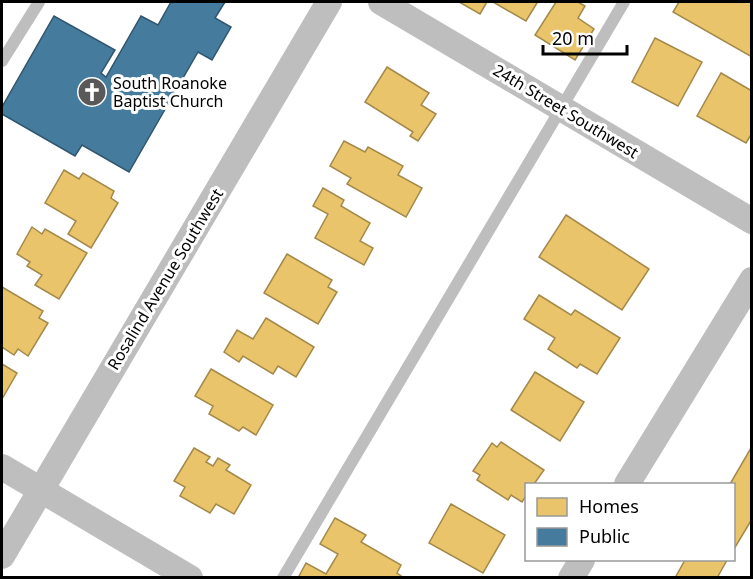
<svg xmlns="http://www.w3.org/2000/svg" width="753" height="579" font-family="'Noto Sans',sans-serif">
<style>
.homes{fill:#e9c46a;stroke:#a3894a;stroke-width:1.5}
.public{fill:#457b9d;stroke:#30566e;stroke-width:1.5}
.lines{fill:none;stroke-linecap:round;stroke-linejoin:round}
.service{stroke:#bebebe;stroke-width:12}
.minor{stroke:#bebebe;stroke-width:26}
.labels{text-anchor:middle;stroke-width:6;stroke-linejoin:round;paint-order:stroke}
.poi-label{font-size:16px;fill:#000;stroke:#fff;text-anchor:start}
.street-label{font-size:16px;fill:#000;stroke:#fff}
</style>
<rect width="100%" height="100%" fill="#fff"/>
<!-- homes -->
<g class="homes">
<polygon points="459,2 487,2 480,14"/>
<polygon points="493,2 535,2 537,3 526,21"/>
<polygon points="556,2 578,2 585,6 578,18 594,29 575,60 535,35"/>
<polygon points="679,2 752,2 752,57 673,12"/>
<polygon points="655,38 702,62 678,106 632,82"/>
<polygon points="387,67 429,93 421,105 436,114 418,141 410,136 413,132 365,102"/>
<polygon points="721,73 752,91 752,133 746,143 697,116"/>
<polygon points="344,141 365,152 368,147 403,166 398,175 422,188 406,217 347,184 351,178 330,166"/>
<polygon points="64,170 79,179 83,173 114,191 111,198 118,203 91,248 68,234 76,221 45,203"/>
<polygon points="323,188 344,200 341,206 370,223 360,241 373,248 364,265 315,238 328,214 313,206"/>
<polygon points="566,215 649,269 622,310 539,257"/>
<polygon points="32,227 42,234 45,229 87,253 59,299 35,285 42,275 27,266 30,262 17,254"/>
<polygon points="287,254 332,280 328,287 337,292 318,324 264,293"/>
<polygon points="2,287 43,311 39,318 48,323 28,356 18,349 14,355 2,347"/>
<polygon points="539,295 571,315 575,310 620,338 597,374 580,364 577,368 548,349 555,338 524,319"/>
<polygon points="266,318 314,347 296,377 278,366 273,374 243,356 239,362 224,352 237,330 253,339"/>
<polygon points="2,364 17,373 2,399"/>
<polygon points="211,369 273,405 256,435 243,427 239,431 209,414 213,406 195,396"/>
<polygon points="535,372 584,402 560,441 511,410"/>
<polygon points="501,442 544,470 534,484 526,484 526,496 522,502 511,495 508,500 477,480 480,475 473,471 492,443 497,447"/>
<polygon points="194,448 210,457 206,462 213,466 218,458 230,465 226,470 251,485 234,514 216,504 210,513 180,496 185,487 174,481"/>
<polygon points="751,448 752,519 734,549 734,484 730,484"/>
<polygon points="451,504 505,535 483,573 429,543"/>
<polygon points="335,518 366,535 361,542 401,565 397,573 404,578 298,578 306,563 326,574 338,554 320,544"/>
<polygon points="685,560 727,560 717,578 675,578"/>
</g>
<!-- public -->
<polygon class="public" points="171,2 225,2 215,18 231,27 212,60 198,52 129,172 82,145 75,156 2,114 2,107 54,16 115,50 101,73 106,77 141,16 158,25"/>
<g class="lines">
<!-- service -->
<g class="service">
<polyline points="2,61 39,2"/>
<polyline points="283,578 624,2"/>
</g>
<!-- minor -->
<g class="minor">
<polyline points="381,2 752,221"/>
<polyline points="2,467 190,578"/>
<polyline points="627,484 752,280"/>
<polyline points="2,556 329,2"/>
<polyline points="571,578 582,560"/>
</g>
</g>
<!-- icons -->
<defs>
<g id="church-disc" transform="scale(1.5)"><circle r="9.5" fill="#595959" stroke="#fff"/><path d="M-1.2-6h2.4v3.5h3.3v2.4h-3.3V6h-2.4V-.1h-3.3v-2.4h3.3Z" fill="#fff"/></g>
</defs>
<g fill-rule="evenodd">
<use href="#church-disc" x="92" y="92"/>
</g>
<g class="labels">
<!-- poi labels -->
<g class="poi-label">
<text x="113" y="89">South Roanoke<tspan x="113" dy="18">Baptist Church</tspan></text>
</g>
<!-- street labels -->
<g class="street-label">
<text transform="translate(566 111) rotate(31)" y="6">24th Street Southwest</text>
<text transform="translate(165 279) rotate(-59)" y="6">Rosalind Avenue Southwest</text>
</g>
</g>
<!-- border -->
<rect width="753" height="579" fill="none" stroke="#000000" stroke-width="6"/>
<!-- legend -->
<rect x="525" y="483" width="210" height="78" fill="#ffffff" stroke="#999999" stroke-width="1.5"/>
<rect x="537" y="498" width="30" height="18" fill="#e9c46a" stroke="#999999" stroke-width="1.5"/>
<text x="579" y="513" font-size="18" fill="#000000">Homes</text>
<rect x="537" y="528" width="30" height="18" fill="#457b9d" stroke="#999999" stroke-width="1.5"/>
<text x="579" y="543" font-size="18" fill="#000000">Public</text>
<!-- scale -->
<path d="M543 45v9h84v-9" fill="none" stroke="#000000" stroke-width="3"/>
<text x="552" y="45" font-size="18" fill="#000000" stroke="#ffffff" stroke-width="4.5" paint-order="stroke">20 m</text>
</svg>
